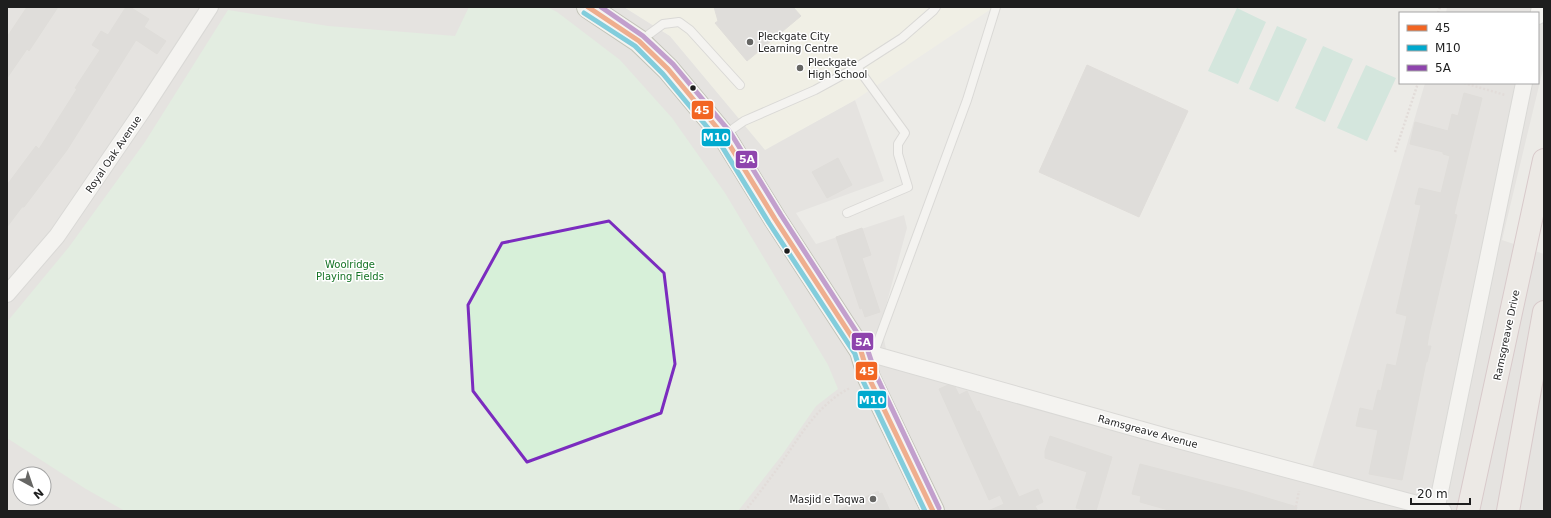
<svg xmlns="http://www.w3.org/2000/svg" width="1551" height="518" font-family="'DejaVu Sans',sans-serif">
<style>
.residential{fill:#dbdad8;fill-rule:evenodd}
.education{fill:#f4f4e3}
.park{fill:#d7f0d9}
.pitch{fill:#b6e0d1}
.building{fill:#cfcdca;stroke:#cfccc8}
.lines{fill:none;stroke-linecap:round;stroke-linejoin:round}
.service-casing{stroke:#c3c3c1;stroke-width:10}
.minor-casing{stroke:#c3c3c1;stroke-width:18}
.secondary-casing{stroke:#919481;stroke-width:24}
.trunk-casing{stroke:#bfa1a7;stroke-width:24}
.path{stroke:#d5cac7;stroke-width:2.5;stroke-dasharray:2 2;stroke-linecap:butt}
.service{stroke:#fcfcfb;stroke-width:8}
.minor{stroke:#fcfcfb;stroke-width:16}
.secondary{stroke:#f2f3eb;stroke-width:22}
.trunk{stroke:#ece6e2;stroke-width:22}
.bus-1-casing{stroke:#fff;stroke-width:8}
.bus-2-casing{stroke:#fff;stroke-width:8}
.bus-3-casing{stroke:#fff;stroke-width:8}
.bus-1{stroke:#f26522;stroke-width:5}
.bus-2{stroke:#00a9ce;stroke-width:5}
.bus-3{stroke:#8e44ad;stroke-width:5}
.marked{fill:none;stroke:#7b2cbf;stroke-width:3;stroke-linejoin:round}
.poi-dot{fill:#666664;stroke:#fff;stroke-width:1.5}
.bus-dot{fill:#1e1e1e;stroke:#fff;stroke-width:1.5}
.labels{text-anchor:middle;stroke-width:3;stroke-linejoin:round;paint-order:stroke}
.poi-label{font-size:10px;fill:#1e1e1e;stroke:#fff;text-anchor:start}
.street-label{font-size:10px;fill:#1e1e1e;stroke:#fff}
.park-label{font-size:10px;fill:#147324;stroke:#fff}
.line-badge{stroke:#fff;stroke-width:1.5}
.badge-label{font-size:11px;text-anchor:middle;font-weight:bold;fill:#fff}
</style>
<rect width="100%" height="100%" fill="#ecebe7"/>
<!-- residential -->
<path class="residential" d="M7 7H624L670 36 765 149 855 100 884 181 796 213 816 244 904 215 907 228 881 324 889 364 1309 478 1425 83H1538V13H1446L1447 7H1544V65L1502 240 1544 254V511H7ZM20 474H44V498H20Z"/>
<!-- education -->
<polygon class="education" points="624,7 994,7 855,100 765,150 670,36"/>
<!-- park -->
<polygon class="park" points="469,7 547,7 557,12 620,60 672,118 725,193 828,365 838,389 816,406 782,455 738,511 125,511 86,489 7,438 7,322 69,247 145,142 228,10 328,26 455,36"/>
<!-- pitch -->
<g class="pitch">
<polygon points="1237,8 1266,22 1238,84 1208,71"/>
<polygon points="1277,26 1307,39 1278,102 1249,89"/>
<polygon points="1323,46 1353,59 1325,122 1295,108"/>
<polygon points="1366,65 1396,78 1367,141 1337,128"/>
</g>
<!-- building -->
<g class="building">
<polygon points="27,7 58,7 29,51 27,49 7,78 7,37"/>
<polygon points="126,7 130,7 149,19 144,27 166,41 157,54 136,40 67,150 24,207 22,207 7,227 7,185 36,146 39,149 77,89 75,88 100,50 92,45 101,31 108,35"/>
<polygon points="714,7 793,7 801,16 747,61 715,23 718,21"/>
<polygon points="1087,65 1188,111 1139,217 1039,172"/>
<polygon points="1464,93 1482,98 1454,214 1457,215 1429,334 1427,346 1431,346 1427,362 1426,362 1402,480 1369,474 1378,430 1356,426 1360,408 1373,411 1378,390 1381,391 1387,364 1396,366 1407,316 1396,313 1421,205 1415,204 1419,188 1441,193 1450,156 1443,154 1443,152 1410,144 1415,122 1448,131 1452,114 1458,116"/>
<polygon points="838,158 852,185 827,198 812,172"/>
<polygon points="862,228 871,255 862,258 880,312 865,317 862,308 860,309 836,237"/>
<polygon points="948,385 955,387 959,395 967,391 977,412 979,411 1019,497 1038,489 1043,502 1035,506 1038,511 988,511 1004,504 1000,495 989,500 939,389"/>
<polygon points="1050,436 1112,457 1096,511 1087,511 1076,508 1087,472 1045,458 1045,451"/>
<polygon points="1140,464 1244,491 1297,507 1296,511 1172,511 1140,502 1141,496 1132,494"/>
<polygon points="878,491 879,494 882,493 890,511 837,511"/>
</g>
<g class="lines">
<!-- service casing -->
<g class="service-casing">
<g id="service">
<polyline points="640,41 663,24 679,22 690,30 740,85"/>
<polyline points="724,135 744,121 815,90 857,67 902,38 933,11 936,7"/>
<polyline points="847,213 908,187 898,154 898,144 905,133 857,67"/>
<polyline points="873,355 967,100 996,7"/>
</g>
</g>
<!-- minor casing -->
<g class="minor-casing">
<g id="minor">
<polyline points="1538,16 1540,7"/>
<polyline points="7,294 57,236 143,110 210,7"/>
<polyline points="861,351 1167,437 1443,511"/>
<polyline points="1436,511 1524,83"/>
</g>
</g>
<!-- secondary casing -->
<g class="secondary-casing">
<polyline id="secondary" points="588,7 639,41 668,69 724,136 775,219 861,351 869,378 933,511"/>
</g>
<!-- trunk casing -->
<g class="trunk-casing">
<g id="trunk">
<polyline points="1468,511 1544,160"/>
<polyline points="1508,511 1544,312"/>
</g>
</g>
<!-- path -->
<g class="path">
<polyline points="1438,13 1440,7"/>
<polyline points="1464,83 1505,95"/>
<polyline points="1395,152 1418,83"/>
<path d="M745 511C757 496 769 480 780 465 800 436 818 404 850 388"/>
<polyline points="1295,511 1299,491"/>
</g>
<!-- service -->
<use href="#service" class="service"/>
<!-- minor -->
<use href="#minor" class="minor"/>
<!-- secondary -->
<use href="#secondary" class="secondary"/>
<!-- trunk -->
<use href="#trunk" class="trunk"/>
<!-- bus-1 casing -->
<g class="bus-1-casing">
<polyline id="bus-1" points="588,7 639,41 668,69 724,136 775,219 861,351 869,378 933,511"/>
</g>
<!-- bus-2 casing -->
<g class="bus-2-casing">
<polyline id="bus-2" points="584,13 635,46 663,74 718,140 769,223 855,354 863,381 925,511"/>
</g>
<!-- bus-3 casing -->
<g class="bus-3-casing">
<polyline id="bus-3" points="601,7 643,36 673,64 730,132 781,215 867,348 876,375 939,508"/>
</g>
<!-- bus-1 -->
<use href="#bus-1" class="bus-1"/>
<!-- bus-2 -->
<use href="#bus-2" class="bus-2"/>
<!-- bus-3 -->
<use href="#bus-3" class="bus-3"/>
</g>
<!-- marked area -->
<path d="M0 0H1551V518H0ZM609 221 664 273 675 364 661 413 527 462 473 391 468 305 502 243Z" fill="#ecebe7" fill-opacity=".55" fill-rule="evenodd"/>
<path class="marked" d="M609 221 664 273 675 364 661 413 527 462 473 391 468 305 502 243Z"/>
<!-- markers -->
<g class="poi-dot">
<circle cx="750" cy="42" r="4"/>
<circle cx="800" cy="68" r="4"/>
<circle cx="873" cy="499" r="4"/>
</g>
<g class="bus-dot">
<circle cx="693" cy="88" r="3.5"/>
<circle cx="787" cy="251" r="3.5"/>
</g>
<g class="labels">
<!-- poi labels -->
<g class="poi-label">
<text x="758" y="40">Pleckgate City<tspan x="758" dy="12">Learning Centre</tspan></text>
<text x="808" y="66">Pleckgate<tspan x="808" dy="12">High School</tspan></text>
<text x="865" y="503" text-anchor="end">Masjid e Taqwa</text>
</g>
<!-- street labels -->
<g class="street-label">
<text transform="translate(113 154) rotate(-56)" y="4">Royal Oak Avenue</text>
<text transform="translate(1506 335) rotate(-78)" y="4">Ramsgreave Drive</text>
<text transform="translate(1148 431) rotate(15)" y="4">Ramsgreave Avenue</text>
</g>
<!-- park labels -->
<g class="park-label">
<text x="350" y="268">Woolridge<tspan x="350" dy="12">Playing Fields</tspan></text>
</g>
</g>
<g class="line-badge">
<rect x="691" y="100" width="23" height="20" rx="4" fill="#f26522"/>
<rect x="701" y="128" width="30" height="19" rx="4" fill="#00a9ce"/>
<rect x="735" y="150" width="23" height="19" rx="4" fill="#8e44ad"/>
<rect x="851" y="332" width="23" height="19" rx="4" fill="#8e44ad"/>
<rect x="855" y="361" width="23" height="20" rx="4" fill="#f26522"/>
<rect x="857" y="390" width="30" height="19" rx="4" fill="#00a9ce"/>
</g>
<g class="badge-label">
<text x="702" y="114">45</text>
<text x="716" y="141">M10</text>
<text x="747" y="163">5A</text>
<text x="863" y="346">5A</text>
<text x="867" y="375">45</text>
<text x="872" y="404">M10</text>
</g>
<!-- border -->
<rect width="1551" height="518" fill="none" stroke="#1e1e1e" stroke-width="16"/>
<!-- legend -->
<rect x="1399" y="12" width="140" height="72" fill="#ffffff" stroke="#a5a5a5"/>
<rect x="1407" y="25" width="20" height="6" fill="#f26522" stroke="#a5a5a5"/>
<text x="1435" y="32" font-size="12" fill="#1e1e1e">45</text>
<rect x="1407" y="45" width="20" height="6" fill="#00a9ce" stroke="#a5a5a5"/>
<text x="1435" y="52" font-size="12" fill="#1e1e1e">M10</text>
<rect x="1407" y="65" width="20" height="6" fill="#8e44ad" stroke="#a5a5a5"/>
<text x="1435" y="72" font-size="12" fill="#1e1e1e">5A</text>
<!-- north arrow -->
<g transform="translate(32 486) rotate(140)"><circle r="19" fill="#ffffff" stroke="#a5a5a5"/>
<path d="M0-3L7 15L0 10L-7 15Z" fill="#666664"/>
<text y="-6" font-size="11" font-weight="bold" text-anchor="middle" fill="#1e1e1e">N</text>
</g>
<!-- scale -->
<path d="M1411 498v6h59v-6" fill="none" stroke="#1e1e1e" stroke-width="2"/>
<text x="1417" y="498" font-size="12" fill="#1e1e1e" stroke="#ffffff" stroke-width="3" paint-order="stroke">20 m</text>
</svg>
